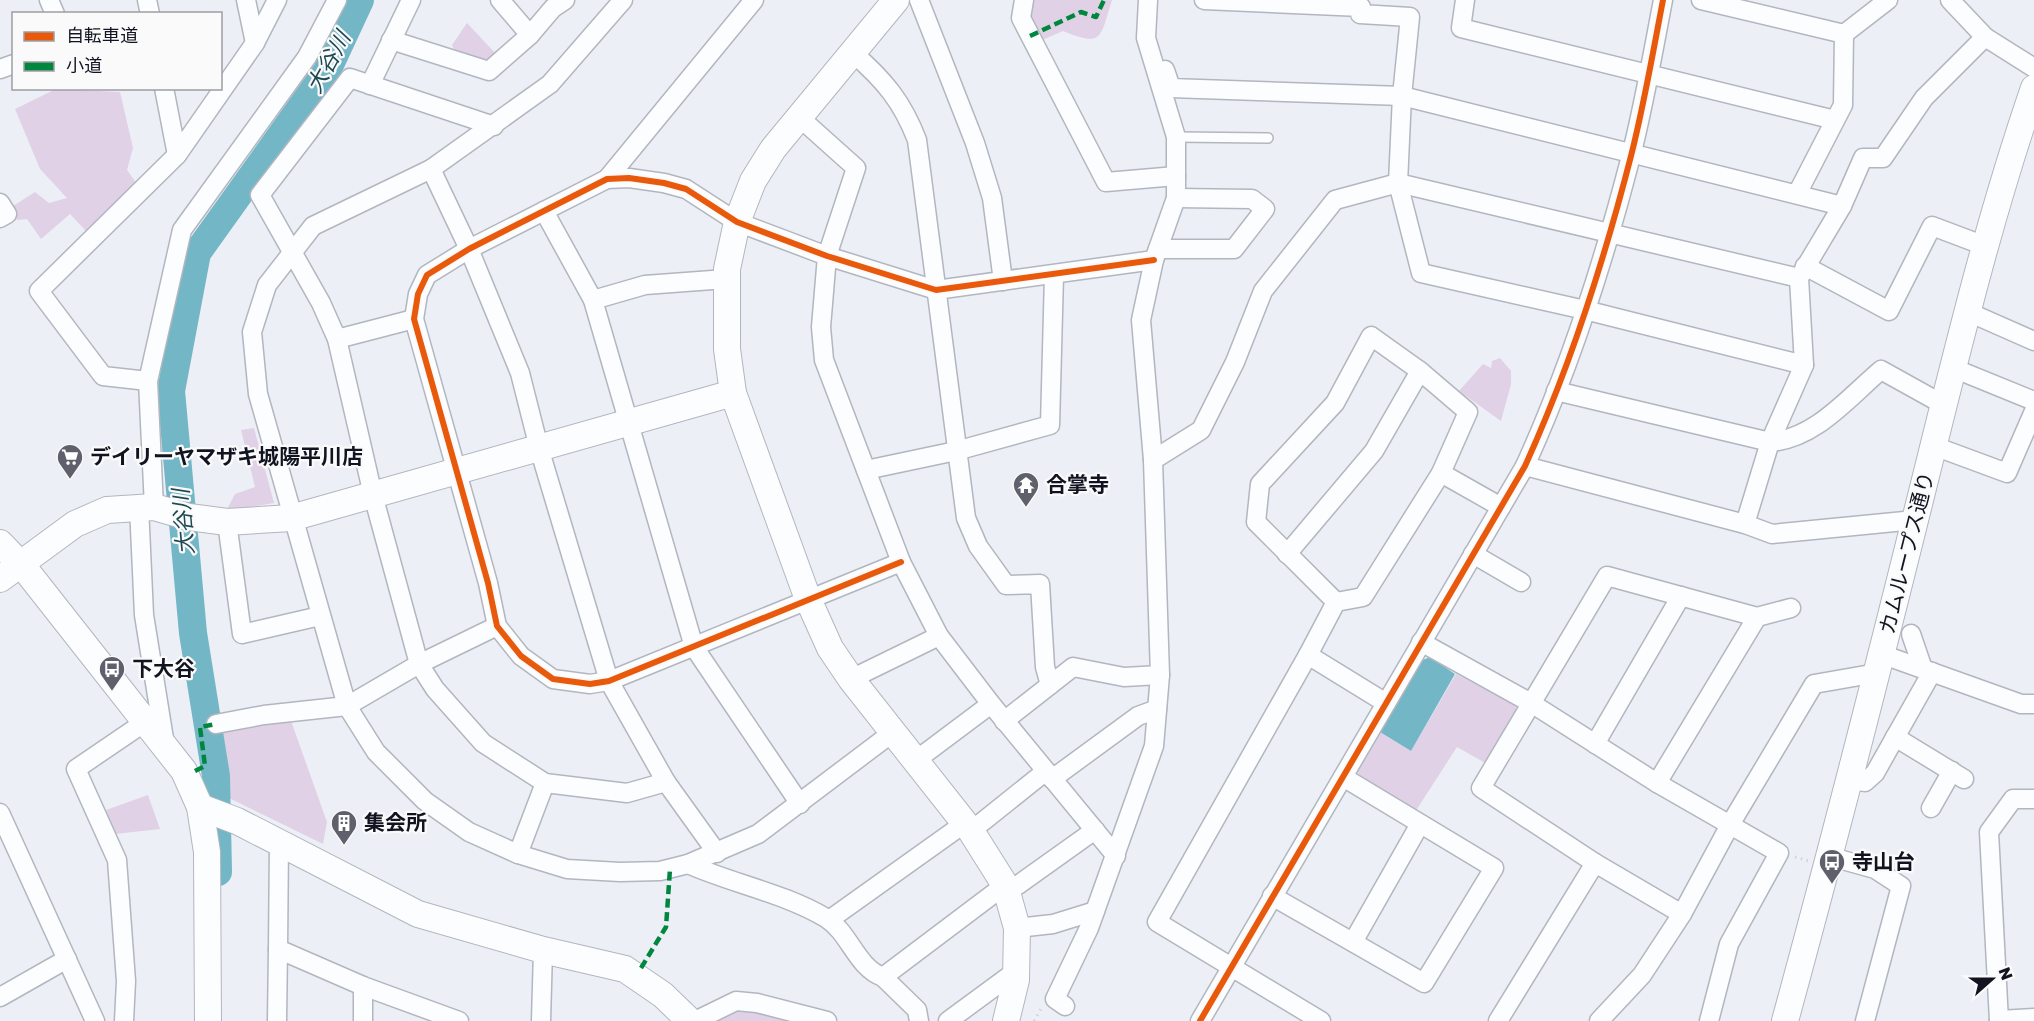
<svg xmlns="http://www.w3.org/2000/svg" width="2034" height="1021" font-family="'Golos Text','Noto Sans JP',sans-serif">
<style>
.green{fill:#e1d1e6}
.water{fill:#73b7c7}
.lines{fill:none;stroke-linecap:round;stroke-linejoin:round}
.river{stroke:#73b7c7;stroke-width:28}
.lane-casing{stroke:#b2b6bf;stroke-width:12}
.street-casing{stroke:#b2b6bf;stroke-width:21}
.secondary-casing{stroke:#b2b6bf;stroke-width:28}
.path{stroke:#d2d3d6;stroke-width:3;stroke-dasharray:1.5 4.5;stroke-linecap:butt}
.lane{stroke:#fcfdfe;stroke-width:9}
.street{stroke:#fcfdfe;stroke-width:18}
.secondary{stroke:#fcfdfe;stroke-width:26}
.quiet{stroke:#00873e;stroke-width:4.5;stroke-dasharray:9 4.5;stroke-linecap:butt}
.cycleway-casing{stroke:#fafafa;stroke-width:10}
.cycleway{stroke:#e8590c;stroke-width:6}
.labels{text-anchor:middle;stroke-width:4.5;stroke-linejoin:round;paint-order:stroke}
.poi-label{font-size:21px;font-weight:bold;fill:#111420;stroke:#fafafa;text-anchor:start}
.street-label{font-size:21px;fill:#111420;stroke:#fafafa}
.water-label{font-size:22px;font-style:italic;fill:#1d4851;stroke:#fafafa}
</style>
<rect width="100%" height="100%" fill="#eceff6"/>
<!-- green -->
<g class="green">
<path d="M1030 0H1112C1100 37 1104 48 1063 31L1040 41 1027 17Z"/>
<path d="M467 23 497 55C483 66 472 61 457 56L452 45Z"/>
<polygon points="56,89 120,92 133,148 127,170 137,184 86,231 70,214 41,239 27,219 17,220 10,208 35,192 49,203 67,198 40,169 15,109"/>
<polygon points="1500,358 1511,371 1511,384 1501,421 1459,391 1483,364 1491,368 1492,361"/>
<polygon points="254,428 274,503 226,511 235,494 255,487 241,430"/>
<polygon points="1456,674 1515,705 1517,713 1487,764 1457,747 1415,812 1361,780 1356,768 1380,732 1411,751"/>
<polygon points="290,718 327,822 323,844 229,798 230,778 222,729"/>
<polygon points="148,795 160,829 115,834 106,810"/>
<polygon points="739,1008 785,1019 786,1021 719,1021 719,1015"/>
</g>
<!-- water -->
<polygon class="water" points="1430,657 1455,674 1411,751 1380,732 1418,662"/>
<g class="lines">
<!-- river -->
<polyline class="river" points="218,872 216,776 193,633 171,391 197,253 327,71 360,0"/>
<!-- lane casing -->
<g class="lane-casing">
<polyline id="lane" points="1176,137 1268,138"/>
</g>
<!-- street casing -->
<g class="street-casing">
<g id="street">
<polyline points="49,0 55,14"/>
<polyline points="147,0 150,14"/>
<polyline points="246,0 255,43"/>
<polyline points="500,0 530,35 553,8 565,0"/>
<polyline points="623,0 550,84 431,169 313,226 267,285 252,332 258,394 347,706 376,752 425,801 469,832 518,854 567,869 620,872 660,871 688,864 758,834 892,733"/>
<polyline points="919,0 975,143 992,198 1003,281"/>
<polyline points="1024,0 1021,18 1106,182 1176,176"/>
<polyline points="1204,0 1361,7 1360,14 1410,17 1402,96 1398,183 1421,273 1585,310 1804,365"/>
<polyline points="1465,0 1461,28 1835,120"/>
<polyline points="1701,0 1844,34"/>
<polyline points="1950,0 1985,37 2034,68"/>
<polyline points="1844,34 1888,0"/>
<polyline points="391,40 489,71 530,35"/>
<path d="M853 53C884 80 902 101 917 140L966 518 978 546 1006 585 1040 584 1045 667 1050 685"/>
<polyline points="0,69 14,64"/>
<polyline points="1165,70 1171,88 1402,96 1842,206"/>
<polyline points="370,85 411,0"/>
<polyline points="164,88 177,155 255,43 277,0"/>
<polyline points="799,117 856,168 827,256 821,327 824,360 901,562 939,636 991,704 1116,856"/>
<polyline points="494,126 350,78 260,195 321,303 337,339 373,495 419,664 435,689 483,743 545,783 627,793 666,782"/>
<polyline points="431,169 469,249 520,373 539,448 609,681 666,782 717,853"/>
<polyline points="607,179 754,0"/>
<polyline points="1797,194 1843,105 1844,34"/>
<polyline points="0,203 7,214 0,218"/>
<polyline points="544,211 593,300 694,647 800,804"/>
<polyline points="1158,249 1234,249 1265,209 1252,199 1176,198"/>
<polyline points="1805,266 1889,311 1932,226 1985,246"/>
<polyline points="593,300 645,285 726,279"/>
<polyline points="1966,311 2034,341"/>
<polyline points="337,339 414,319"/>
<polyline points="1953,368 2034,401"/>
<polyline points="148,381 103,376 39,291 177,155"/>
<path d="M1556 391 1770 442C1815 439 1848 398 1881 370L1944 405"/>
<polyline points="1934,446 2007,473 2034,411"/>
<polyline points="1153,460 1201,430 1235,362 1263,291 1335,200 1398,183 1799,278"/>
<polyline points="1525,466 1745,524 1772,534 1915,520"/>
<polyline points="866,470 956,451 1050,425 1054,275"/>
<polyline points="1441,473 1501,507"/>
<polyline points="139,506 144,615 165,745"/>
<polyline points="154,507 148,381 182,230 307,57 337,0"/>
<polyline points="227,522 242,634 320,616"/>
<polyline points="1745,524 1770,442 1804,365 1799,278 1842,206 1863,158 1883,158 1924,98 1985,37"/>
<polyline points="1287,554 1374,451 1420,371"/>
<polyline points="1473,554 1521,582"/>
<polyline points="901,562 609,681 590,684 553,679 521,656 497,626 488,583 414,319 418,294 427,275 469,249 607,179 629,178 664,183 686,189 737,222 827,256 936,290 1154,260"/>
<polyline points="1757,617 1791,608"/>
<polyline points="1911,634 1923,669"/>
<polyline points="1421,642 1531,703 1657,783 1779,853 1729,944 1709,1021"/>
<polyline points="1881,654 2021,704 2034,704"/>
<polyline points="1308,655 1336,602 1256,522 1260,484 1335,403 1371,336 1420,371 1468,412 1441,473 1363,597 1336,602"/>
<polyline points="851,679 939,636"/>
<polyline points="1004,721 1073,667 1124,677 1160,675"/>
<polyline points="216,724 264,715 347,706 419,664 497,626"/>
<polyline points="1895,737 1964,779"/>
<polyline points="1595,744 1681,596"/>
<polyline points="915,761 991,704"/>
<polyline points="1052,779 1138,716 1157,709"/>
<polyline points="1847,779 1865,782 1875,773 1932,672"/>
<polyline points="1657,783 1757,617 1607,576 1481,788 1595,863 1682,914"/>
<polyline points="1931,808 1952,771"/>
<polyline points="0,813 95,1021"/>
<polyline points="971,831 1046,771"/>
<polyline points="279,842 278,949 363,986 459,1021"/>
<polyline points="518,854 545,783"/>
<polyline points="1828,856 1875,869 1901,886 1865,1021"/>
<path d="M688 864C733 884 784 893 826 918 850 933 856 967 883 977L1005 885"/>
<polyline points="1006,889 1018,885 1095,830"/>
<polyline points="1272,896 1424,983 1494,868 1343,777"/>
<polyline points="829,920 965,823"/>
<polyline points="1017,928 1053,924 1095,911"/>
<polyline points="1353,942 1420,824"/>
<polyline points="883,977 917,1010 919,1021"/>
<polyline points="0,997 67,959"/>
<polyline points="1065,1006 1055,999 1089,928 1154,746 1160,675 1153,460 1141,320 1154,260 1176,198 1176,137 1146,38 1148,0"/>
<polyline points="1999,1020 2034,1018"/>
<polyline points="124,1021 126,981 117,860 76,769 145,722"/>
<polyline points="277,1021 278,949"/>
<polyline points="363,1021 363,986"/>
<polyline points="541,1021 543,950"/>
<polyline points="695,1021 736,1001 757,1003 827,1021"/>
<polyline points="948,1021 1016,971"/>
<path d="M1200 1021 1525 466C1570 367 1604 261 1631 156 1644 105 1653 52 1663 0"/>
<polyline points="1321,1021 1157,922 1308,655 1386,703"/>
<polyline points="1498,1021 1595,863"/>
<polyline points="1599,1021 1642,975 1682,914 1731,823 1814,684 1877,673"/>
<polyline points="1999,1021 1989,832 2013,799 2034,799"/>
</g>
</g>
<!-- secondary casing -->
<g class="secondary-casing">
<g id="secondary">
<polyline points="896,0 773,149 753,181 737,222 727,269 727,349 733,393 808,599 830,648 851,679 971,831 1005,885 1017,928 1016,980 1006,1021"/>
<polyline points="0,543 25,569 184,771 200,807 207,852 208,1021"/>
<polyline points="0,579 75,524 107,510 154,507 189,517 227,522 291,518 733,393"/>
<polyline points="200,807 237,821 418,914 543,950 625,969 663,995 690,1021"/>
<path d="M1785 1021C1832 849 1876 677 1919 504 1954 364 1987 224 2034 88"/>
</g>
</g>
<!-- path -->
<g class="path">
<polyline points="1795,857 1809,861"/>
<polyline points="1034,1021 1042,1007"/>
</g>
<!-- lane -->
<use href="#lane" class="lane"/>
<!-- street -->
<use href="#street" class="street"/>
<!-- secondary -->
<use href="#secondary" class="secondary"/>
<!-- quiet -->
<g class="quiet">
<polyline points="1030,36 1081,12 1096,17 1104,0"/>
<polyline points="195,771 205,766 200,727 216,724"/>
<polyline points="641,968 666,927 670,869"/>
</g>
<!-- cycleway casing -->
<g class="cycleway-casing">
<g id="cycleway">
<polyline points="901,562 609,681 590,684 553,679 521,656 497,626 488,583 414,319 418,294 427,275 469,249 607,179 629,178 664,183 686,189 737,222 827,256 936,290 1154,260"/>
<path d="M1200 1021 1525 466C1570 367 1604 261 1631 156 1644 105 1653 52 1663 0"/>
</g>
</g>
<!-- cycleway -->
<use href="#cycleway" class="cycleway"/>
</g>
<!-- icons -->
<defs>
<g id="supermarket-pin" transform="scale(1.35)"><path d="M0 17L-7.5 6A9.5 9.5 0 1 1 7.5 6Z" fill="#5e616b" stroke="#fafafa"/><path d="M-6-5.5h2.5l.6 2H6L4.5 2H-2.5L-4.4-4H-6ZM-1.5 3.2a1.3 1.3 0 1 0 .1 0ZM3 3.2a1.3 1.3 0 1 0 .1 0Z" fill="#fff"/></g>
<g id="temple-pin" transform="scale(1.35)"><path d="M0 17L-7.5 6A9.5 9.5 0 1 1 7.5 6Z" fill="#5e616b" stroke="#fafafa"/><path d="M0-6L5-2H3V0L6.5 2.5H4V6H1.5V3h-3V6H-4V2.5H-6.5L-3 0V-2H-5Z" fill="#fff"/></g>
<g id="bus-pin" transform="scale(1.35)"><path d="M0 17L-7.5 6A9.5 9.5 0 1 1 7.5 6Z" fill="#5e616b" stroke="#fafafa"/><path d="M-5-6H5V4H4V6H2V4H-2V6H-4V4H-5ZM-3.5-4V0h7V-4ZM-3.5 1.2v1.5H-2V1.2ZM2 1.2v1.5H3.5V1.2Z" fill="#fff"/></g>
<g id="building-pin" transform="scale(1.35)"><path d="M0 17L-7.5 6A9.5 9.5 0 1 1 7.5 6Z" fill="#5e616b" stroke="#fafafa"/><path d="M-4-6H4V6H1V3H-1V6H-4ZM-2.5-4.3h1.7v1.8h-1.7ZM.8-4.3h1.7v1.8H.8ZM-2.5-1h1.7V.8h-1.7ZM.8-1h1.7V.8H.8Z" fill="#fff"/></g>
</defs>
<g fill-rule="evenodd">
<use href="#supermarket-pin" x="70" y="457"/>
<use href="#temple-pin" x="1026" y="485"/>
<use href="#bus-pin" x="112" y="669"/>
<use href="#building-pin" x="344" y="823"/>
<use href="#bus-pin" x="1832" y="862"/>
</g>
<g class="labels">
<!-- poi labels -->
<g class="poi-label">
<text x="90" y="464">デイリーヤマザキ城陽平川店</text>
<text x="1046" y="492">合掌寺</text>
<text x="132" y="676">下大谷</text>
<text x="364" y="830">集会所</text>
<text x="1852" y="869">寺山台</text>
</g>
<!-- street labels -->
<g class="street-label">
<text transform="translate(1907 553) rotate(-76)" y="7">カムループス通り</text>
</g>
<!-- water labels -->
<g class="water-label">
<text transform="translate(328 62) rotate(-61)" y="8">大谷川</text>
<text transform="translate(183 522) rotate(-95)" y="8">大谷川</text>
</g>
</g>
<!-- legend -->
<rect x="12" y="12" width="210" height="78" fill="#fafafa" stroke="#9d9ea3" stroke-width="1.5"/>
<rect x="24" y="32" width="30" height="9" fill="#e8590c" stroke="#9d9ea3" stroke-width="1.5"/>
<text x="66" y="42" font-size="18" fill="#111420">自転車道</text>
<rect x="24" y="62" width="30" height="9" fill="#00873e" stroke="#9d9ea3" stroke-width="1.5"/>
<text x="66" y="72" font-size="18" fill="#111420">小道</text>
<!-- north arrow -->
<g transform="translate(1992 979) rotate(69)" stroke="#fafafa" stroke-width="4.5" paint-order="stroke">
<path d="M0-4.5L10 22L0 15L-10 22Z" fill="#111420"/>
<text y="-9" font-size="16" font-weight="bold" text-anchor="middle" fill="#111420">N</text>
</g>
</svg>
